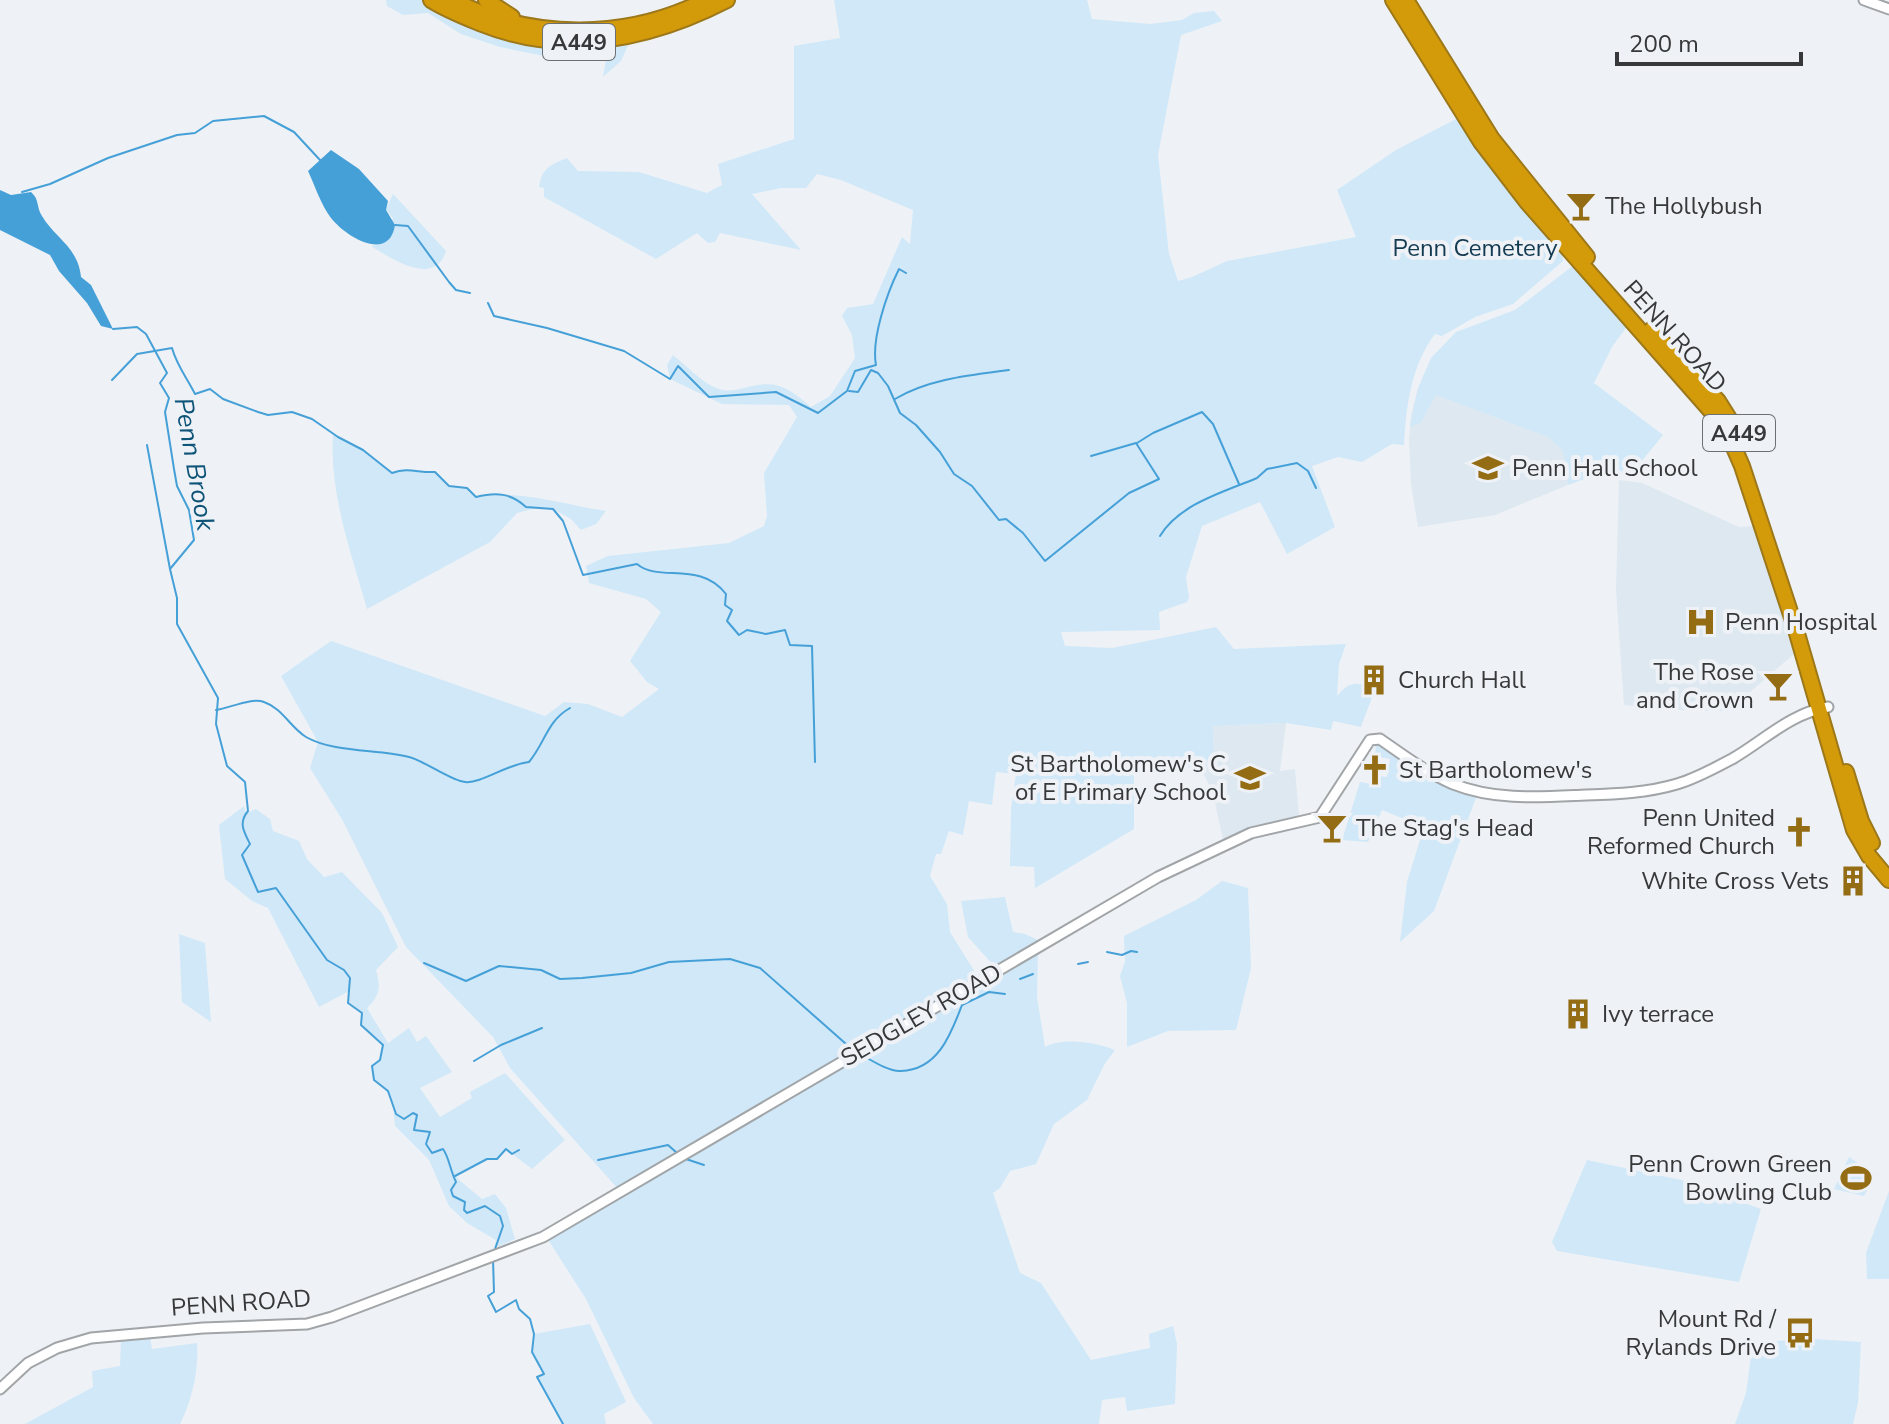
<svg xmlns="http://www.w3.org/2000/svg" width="1889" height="1424" font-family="'Nunito Sans',sans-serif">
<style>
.built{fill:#dde8f0}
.green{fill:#d0e8f8}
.water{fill:#46a0d8}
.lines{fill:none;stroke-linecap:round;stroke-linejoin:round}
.stream{stroke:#46a0d8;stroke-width:2}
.minor-casing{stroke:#a1a5a8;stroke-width:13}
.highway-casing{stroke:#9c781a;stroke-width:18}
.minor{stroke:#fff;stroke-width:9}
.highway{stroke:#d39a09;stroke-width:14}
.labels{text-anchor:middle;stroke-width:8;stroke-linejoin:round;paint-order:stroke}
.shield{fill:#eef2f6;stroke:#6d7072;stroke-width:2}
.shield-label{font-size:22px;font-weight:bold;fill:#363839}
.poi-label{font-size:24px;fill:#363839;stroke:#eef2f6;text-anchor:start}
.park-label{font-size:24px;fill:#143a52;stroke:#eef2f6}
.street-label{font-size:24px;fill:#363839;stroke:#eef2f6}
.water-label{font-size:26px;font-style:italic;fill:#0e5479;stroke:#eef2f6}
</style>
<rect width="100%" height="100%" fill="#eef2f6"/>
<!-- built -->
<g class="built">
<polygon points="1418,388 1548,437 1563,451 1568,485 1495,515 1418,527 1411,484 1409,440 1411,416"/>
<polygon points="1619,480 1642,483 1739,527 1755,526 1794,654 1728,711 1690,711 1624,705 1616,590"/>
<polygon points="1286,723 1280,771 1295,769 1299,817 1245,829 1223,839 1212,790 1198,764 1214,759 1213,726"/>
</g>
<!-- green -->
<g class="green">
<polygon points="386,0 423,0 467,25 501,38 544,46 628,45 621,61 603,77 607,53 544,56 500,47 461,34 428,13 403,15 387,6"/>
<path d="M834 0H1087L1092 19 1150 24 1182 20 1194 13 1214 11 1222 21 1181 35 1158 155 1169 254 1178 281 1192 277 1227 261 1356 237 1337 190 1396 150 1458 118 1537 227 1562 252 1563 261 1513 304 1475 317 1442 336 1435 334C1411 366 1406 406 1404 445L1392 444 1362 462 1338 457 1312 466 1335 527 1287 554 1260 502 1202 526 1186 577 1189 598 1187 602 1159 612 1160 630 1061 632 1065 646 1112 648 1216 627 1234 649 1346 644 1339 664 1337 696C1351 680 1356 682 1375 689L1361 727 1333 721 1331 730 1286 723 1213 726 1214 760 1187 768 1134 763V829L1035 888 1034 867 1010 866 1011 808 1016 774 996 772 992 805 969 801 963 835 949 831 941 854H936L930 876 947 904 950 932 978 977 619 1190 510 1068 493 1037 406 947 343 821 310 768 318 742 281 676 331 641 545 716 564 702 588 704 622 717 659 689 647 682 630 661 661 612 646 599 589 583 586 566 608 556 729 543 764 526 767 516 764 473 797 417 789 405 722 404 670 379 667 365 673 355C687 366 703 384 719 389 728 392 735 390 744 388 775 379 787 386 811 407L830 396 855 358 852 335 842 316 847 308 873 304 902 237 910 244 913 210 841 180 817 174 806 188H781L752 194 801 250 720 233 715 242 708 243 697 233 656 259 544 197V188L539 187C542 168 550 165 567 158L578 171 639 172 707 193 722 185 718 164 794 139V46L840 38Z"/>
<path d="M393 194 446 251C435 288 390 258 371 246L383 244 393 218 386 210Z"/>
<polygon points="1574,265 1628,325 1612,347 1594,383 1663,435 1632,473 1595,475 1568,485 1563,451 1548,437 1436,395 1421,422 1410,427 1418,388 1431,358 1456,332 1515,310"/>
<path d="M333 434 363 450 392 473C409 467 418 473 435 472L449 486 467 488 476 497C512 488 568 505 606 511L596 524 581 530 571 519 553 509 540 507 517 513 490 542 367 609C351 552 329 493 333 434Z"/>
<path d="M1376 744C1411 761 1439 786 1477 795L1434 911 1400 942 1407 882 1424 827 1382 810 1368 842 1342 840 1360 782 1373 784 1379 776 1387 777 1390 759 1375 756Z"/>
<path d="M244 806 246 813 256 809 270 819 273 831 299 841 307 859 324 877 342 872 382 913 398 947 376 970C381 988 380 995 367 1008L388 1043 409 1028 417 1042 426 1036 452 1072 420 1088 440 1117 472 1098 470 1092 505 1073 565 1140 532 1169 506 1149 497 1159H487L456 1175 459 1180 482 1199 495 1194 506 1208 515 1239 494 1248 496 1240 467 1223 449 1206 429 1160 395 1126C393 1103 394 1095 374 1080L372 1066 380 1060 382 1045 361 1025 362 1013 348 1003 349 991 319 1007 268 908 252 901 225 879 219 825Z"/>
<polygon points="1222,881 1248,888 1251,968 1236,1030 1168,1031 1127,1047 1127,1003 1120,976 1125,962 1124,936 1196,900"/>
<polygon points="1005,897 1013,932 1025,934 1040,941 995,967 968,937 961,901"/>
<polygon points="179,934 205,943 211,1022 182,1002"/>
<path d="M1038 951 1037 997 1045 1047C1063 1037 1096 1042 1115 1050L1104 1065 1087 1100 1054 1124 1036 1164 1010 1171 1000 1188 993 1193 1020 1273 1041 1283 1091 1360 1150 1348 1149 1334 1173 1326 1177 1344 1175 1404 1127 1411 1125 1397 1102 1400 1099 1424H653L634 1398 586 1299 547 1238 864 1053 967 997Z"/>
<polygon points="1849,1157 1875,1175 1864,1196 1834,1189"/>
<polygon points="1587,1160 1686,1181 1761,1209 1739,1282 1557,1251 1552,1242"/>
<polygon points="1889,1191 1889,1279 1867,1279 1866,1253"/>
<polygon points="590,1324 626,1402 604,1414 606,1424 563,1424 537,1377 544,1374 532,1352 534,1334"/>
<path d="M150 1337 152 1349 197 1343C199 1369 192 1401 180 1424H25L93 1387 92 1371 120 1366 121 1340Z"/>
<polygon points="1814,1339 1861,1342 1858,1403 1853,1424 1735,1424 1746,1393 1753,1342"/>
</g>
<!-- water -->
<g class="water">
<path d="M331 150 359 169 388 201 386 210 395 225C389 263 346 237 331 218 321 205 315 186 308 171Z"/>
<path d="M0 190 11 195 31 192C40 200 36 207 42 216 55 238 78 247 81 277L91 285 113 329 101 326 87 303 59 271 50 255 0 230Z"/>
</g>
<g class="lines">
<!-- stream -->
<g class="stream">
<polyline points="22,192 50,184 108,158 177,135 195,133 213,121 264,116 294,132 320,160"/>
<polyline points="395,225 408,226 449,282 456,290 470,293"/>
<path d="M488 303 494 316 547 328 624 351 670 379 678 366 709 397 776 392 818 413 847 391 855 371 876 365C871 339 887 293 899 269L906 273"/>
<path d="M113 329 137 327 146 334 167 373 160 383 169 398 165 412 174 469 177 486 189 510 194 540 170 569 177 598V624L218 698 216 724 227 766 245 782 248 811C238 823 244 832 250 844L242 855 258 892 276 888 327 960 344 970 350 978 348 1003 362 1013 361 1025 383 1045 380 1060 372 1066 374 1080 388 1091 396 1114 404 1119 413 1113 417 1115 414 1130 430 1132 426 1144 432 1153 443 1149C449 1157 450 1170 456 1182L451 1190 453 1196 465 1202 464 1210 467 1213 485 1206 500 1216 503 1226 494 1252"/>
<path d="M112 380 137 354 172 348C177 366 187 378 195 394L210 389 223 399 258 412 268 415 292 412 312 419 338 437 363 450 392 473C409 467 418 473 435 472L449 486 467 488 476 497C496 492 511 493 526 507L553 509 563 521 583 575 637 564C659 583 700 560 726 594L725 605 732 610 727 621 739 635 747 630 766 634 785 630 790 645 812 646 815 762"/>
<polyline points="849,391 858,392 871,370 878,373 888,386 900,413 916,425 940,452 954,474 972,486 999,520 1006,519 1023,533 1045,561 1129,493 1159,479 1136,443 1091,456"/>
<path d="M895 399C928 379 971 375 1009 370"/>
<polyline points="1137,443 1153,433 1202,412 1213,424 1239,484"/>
<polyline points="147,445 170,569"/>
<path d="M1160 536C1179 504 1224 492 1257 478L1267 469 1297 463 1308 471 1316 488"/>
<path d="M216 710C230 708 252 697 264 702 282 708 291 728 306 737 334 753 378 749 409 757 425 761 451 781 465 782 481 784 507 764 529 762 545 743 547 721 570 708"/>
<polyline points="1107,952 1122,955 1131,951 1137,952"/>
<polyline points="424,963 466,981 499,966 541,970 560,979 582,978 631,973 669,962 730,959 760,968 854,1051"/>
<polyline points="1078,964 1088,962"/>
<polyline points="1020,979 1033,974"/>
<path d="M860 1054C871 1060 889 1072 901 1071 938 1070 951 1034 962 1005L989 992 1005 994"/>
<polyline points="474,1061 501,1045 542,1028"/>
<polyline points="686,1159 704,1165"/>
<polyline points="598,1160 668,1145 677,1153"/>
<polyline points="455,1176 487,1159 497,1159 506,1149 512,1154 519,1150"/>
<polyline points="493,1259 494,1292 488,1296 496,1312 516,1300 519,1309 530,1319 534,1334 532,1352 544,1374 537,1377 563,1424"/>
</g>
<!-- minor casing -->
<g class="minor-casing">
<g id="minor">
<polyline points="1864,0 1889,9"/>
<path d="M0 1389 28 1363 57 1348 91 1338 203 1328 307 1324 332 1317 543 1237 1158 877 1251 833 1320 817 1370 740 1380 739C1403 755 1427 773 1453 784 1496 801 1541 797 1586 795 1616 794 1647 793 1677 784 1695 779 1715 768 1732 759 1765 740 1789 714 1828 707"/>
</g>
</g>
<!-- highway casing -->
<g class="highway-casing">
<g id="highway">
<path d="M431 0C447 10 465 17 482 24 565 57 649 40 727 0"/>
<path d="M453 0C531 41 628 40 706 0"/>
<polyline points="486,0 512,17"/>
<polyline points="1393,0 1481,142 1527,202 1725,427 1742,466 1796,630 1854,830 1869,856 1889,880"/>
<polyline points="1406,0 1492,139 1587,257"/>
<polyline points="1651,330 1718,401 1740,436"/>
<polyline points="1846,772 1861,821 1872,843"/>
</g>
</g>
<!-- minor -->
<use href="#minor" class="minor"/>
<!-- highway -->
<use href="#highway" class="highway"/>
</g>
<!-- icons -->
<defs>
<g id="bar-bare" transform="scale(2.4)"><path d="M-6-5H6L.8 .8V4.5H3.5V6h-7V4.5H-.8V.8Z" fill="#936c14" stroke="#eef2f6" stroke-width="2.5" paint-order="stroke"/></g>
<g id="school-bare" transform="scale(2.4)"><path d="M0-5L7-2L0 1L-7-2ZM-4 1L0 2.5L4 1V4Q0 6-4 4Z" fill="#936c14" stroke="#eef2f6" stroke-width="2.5" paint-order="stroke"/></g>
<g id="hospital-bare" transform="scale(2.4)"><path d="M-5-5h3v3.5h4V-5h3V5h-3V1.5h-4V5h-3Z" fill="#936c14" stroke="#eef2f6" stroke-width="2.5" paint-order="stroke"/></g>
<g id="building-bare" transform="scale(2.4)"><path d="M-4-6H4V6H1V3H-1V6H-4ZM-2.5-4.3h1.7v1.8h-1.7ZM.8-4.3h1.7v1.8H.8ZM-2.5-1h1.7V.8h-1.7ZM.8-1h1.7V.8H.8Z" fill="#936c14" stroke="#eef2f6" stroke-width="2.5" paint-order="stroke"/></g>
<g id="church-bare" transform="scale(2.4)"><path d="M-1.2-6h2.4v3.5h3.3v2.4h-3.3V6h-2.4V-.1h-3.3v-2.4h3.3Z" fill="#936c14" stroke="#eef2f6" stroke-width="2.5" paint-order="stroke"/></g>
<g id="stadium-bare" transform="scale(2.4)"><path d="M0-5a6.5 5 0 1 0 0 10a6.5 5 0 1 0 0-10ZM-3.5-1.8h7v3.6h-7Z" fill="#936c14" stroke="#eef2f6" stroke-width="2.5" paint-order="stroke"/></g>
<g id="bus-bare" transform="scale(2.4)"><path d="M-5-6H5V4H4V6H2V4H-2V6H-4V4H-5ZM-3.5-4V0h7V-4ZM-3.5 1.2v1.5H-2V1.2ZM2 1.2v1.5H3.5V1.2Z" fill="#936c14" stroke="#eef2f6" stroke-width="2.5" paint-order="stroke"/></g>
</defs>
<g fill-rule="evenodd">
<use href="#bar-bare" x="1581" y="206"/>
<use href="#school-bare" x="1488" y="468"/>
<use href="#hospital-bare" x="1701" y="622"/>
<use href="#building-bare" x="1374" y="680"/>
<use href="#bar-bare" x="1778" y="686"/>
<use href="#church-bare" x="1375" y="770"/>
<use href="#school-bare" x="1250" y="778"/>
<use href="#bar-bare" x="1332" y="828"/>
<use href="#church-bare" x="1799" y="832"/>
<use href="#building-bare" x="1853" y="881"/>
<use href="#building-bare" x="1578" y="1014"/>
<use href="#stadium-bare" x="1856" y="1178"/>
<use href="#bus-bare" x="1800" y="1333"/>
</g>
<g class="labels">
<!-- shield labels -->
<g class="shield">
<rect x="543" y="24" width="72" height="36" rx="6"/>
<rect x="1703" y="415" width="72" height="36" rx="6"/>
</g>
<g class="shield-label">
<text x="579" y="50">A449</text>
<text x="1739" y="441">A449</text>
</g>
<!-- poi labels -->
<g class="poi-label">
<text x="1605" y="214">The Hollybush</text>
<text x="1512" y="476">Penn Hall School</text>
<text x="1725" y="630">Penn Hospital</text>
<text x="1754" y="680" text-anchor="end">The Rose<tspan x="1754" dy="28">and Crown</tspan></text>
<text x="1398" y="688">Church Hall</text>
<text x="1226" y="772" text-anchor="end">St Bartholomew's C<tspan x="1226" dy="28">of E Primary School</tspan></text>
<text x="1399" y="778">St Bartholomew's</text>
<text x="1775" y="826" text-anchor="end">Penn United<tspan x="1775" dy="28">Reformed Church</tspan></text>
<text x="1356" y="836">The Stag's Head</text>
<text x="1829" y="889" text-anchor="end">White Cross Vets</text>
<text x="1602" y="1022">Ivy terrace</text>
<text x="1832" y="1172" text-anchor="end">Penn Crown Green<tspan x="1832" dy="28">Bowling Club</tspan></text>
<text x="1776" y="1327" text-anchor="end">Mount Rd /<tspan x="1776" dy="28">Rylands Drive</tspan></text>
</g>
<!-- park labels -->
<g class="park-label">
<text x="1475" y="256">Penn Cemetery</text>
</g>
<!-- street labels -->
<g class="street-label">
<text transform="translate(1675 336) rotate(48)" y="8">PENN ROAD</text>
<text transform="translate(921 1015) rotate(-30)" y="8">SEDGLEY ROAD</text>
<text transform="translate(241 1303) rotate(-4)" y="8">PENN ROAD</text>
</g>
<!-- water labels -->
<g class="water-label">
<text transform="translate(195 464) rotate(80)" y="9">Penn Brook</text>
</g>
</g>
<!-- scale -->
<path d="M1617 52v12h184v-12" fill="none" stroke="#363839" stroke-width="4"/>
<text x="1629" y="52" font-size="24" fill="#363839" stroke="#eef2f6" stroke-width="6" paint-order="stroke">200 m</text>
</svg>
